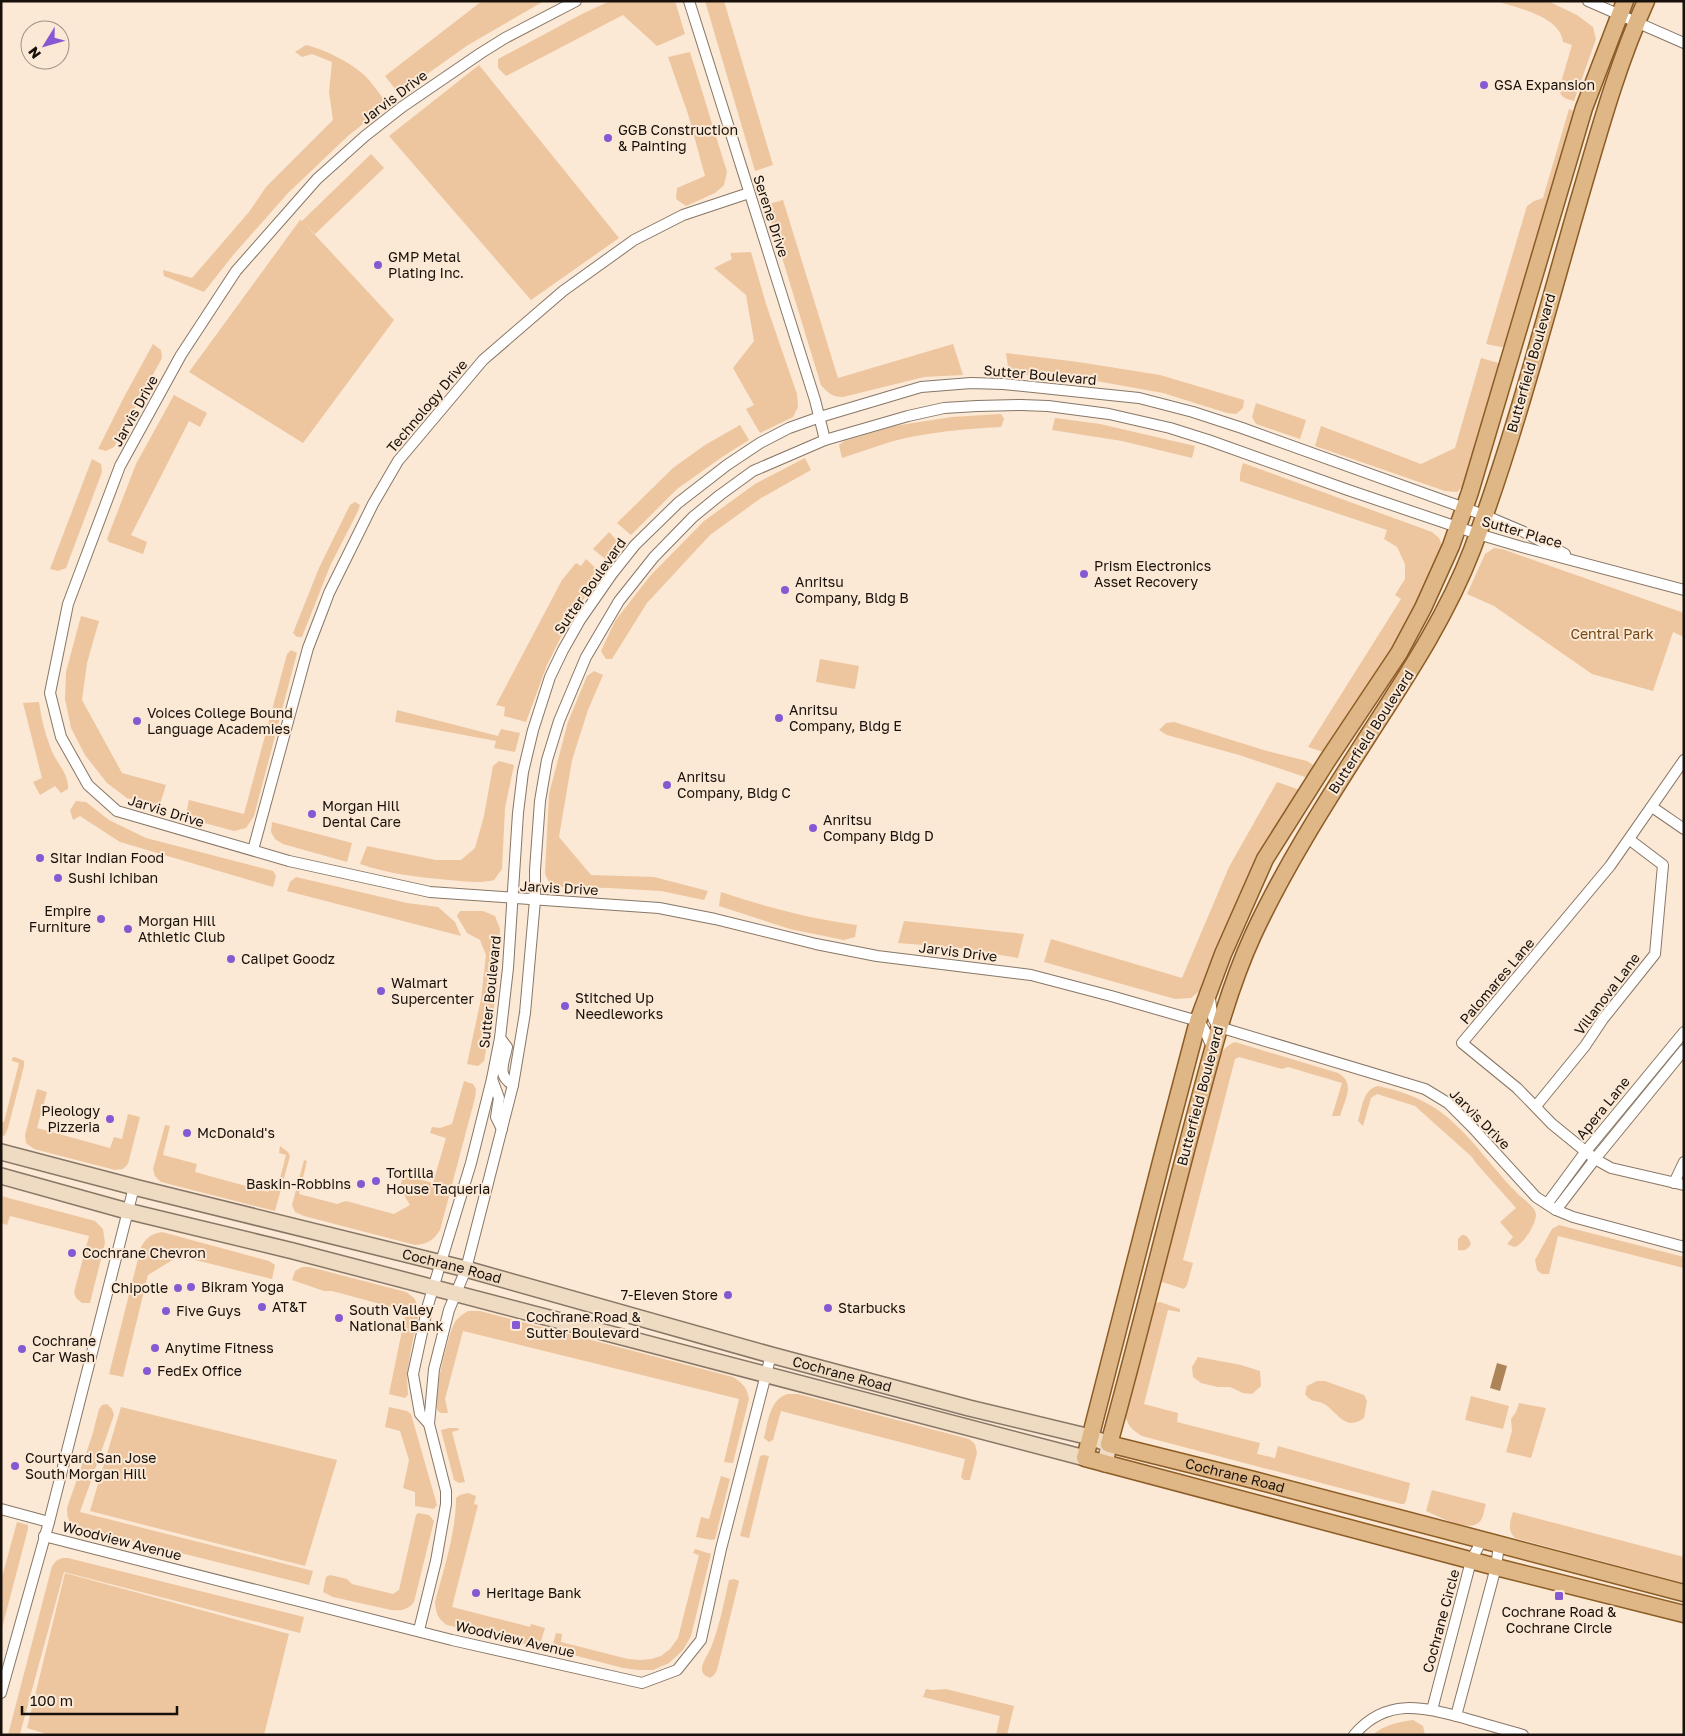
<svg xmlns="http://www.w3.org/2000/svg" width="1685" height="1736" font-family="'Golos Text',sans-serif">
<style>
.green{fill:#edc69f}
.water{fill:#ad8358}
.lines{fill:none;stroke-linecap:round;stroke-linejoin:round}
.minor-casing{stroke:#876;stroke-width:12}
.secondary-casing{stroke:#876;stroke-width:18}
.primary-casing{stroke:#8c5c25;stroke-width:19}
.minor{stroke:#fff;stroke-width:10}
.secondary{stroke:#efdac2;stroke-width:15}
.primary{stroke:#dfb685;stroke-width:16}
.poi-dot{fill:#8659d3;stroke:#fbe8d5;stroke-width:2}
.labels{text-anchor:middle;stroke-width:4;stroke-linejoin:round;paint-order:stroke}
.poi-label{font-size:14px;fill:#18110b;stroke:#fbe8d5;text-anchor:start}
.street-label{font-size:14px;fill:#18110b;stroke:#fbe8d5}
.park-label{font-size:14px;fill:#754a17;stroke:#fbe8d5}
</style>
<rect width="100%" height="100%" fill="#fbe8d5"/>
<!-- green -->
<g class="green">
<polygon points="482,1 544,1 468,45 399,94 385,76"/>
<polygon points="610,1 675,1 685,34 657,46 623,15 506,76 498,68 498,59 584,13"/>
<polygon points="705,1 724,1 773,165 755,171"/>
<path d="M1496 1H1548L1577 15 1593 27 1596 39 1574 101C1566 99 1561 98 1559 89L1572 45 1563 42C1560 16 1517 8 1496 1Z"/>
<path d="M306 45C326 50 355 64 369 80 375 87 380 95 386 102L376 114 349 135 288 193 234 254 204 292 164 276 163 270 192 278 249 212 266 187 333 120 329 92 332 62 312 54 302 57 295 52Z"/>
<polygon points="690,52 727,172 724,185 715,193 686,206 676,199 677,188 705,176 688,114 668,57"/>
<polygon points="479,65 619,238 531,300 389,136"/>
<polygon points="1569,109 1574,111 1508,344 1506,348 1486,344 1527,206 1534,201 1543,198"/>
<polygon points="371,154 384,168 315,234 303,222 394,320 303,443 189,372 300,220 302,221"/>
<path d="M783 200 838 378 953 344 963 375 924 377 843 397C832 397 828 393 821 385L766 205Z"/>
<polygon points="751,252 766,304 797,394 798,407 793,417 760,433 746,409 754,405 733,368 754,341 746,295 714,268 732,259 730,253"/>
<polygon points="153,344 161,350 162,358 114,447 106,451 98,449 123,399"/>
<polygon points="1006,353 1078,362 1160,375 1244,400 1243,408 1236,414 1227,413 1163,393 1085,379 1019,374 1011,372 1008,367"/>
<polygon points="1481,358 1502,364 1466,483 1457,492 1445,491 1315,446 1321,426 1421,464 1455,448"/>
<polygon points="174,395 207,413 200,427 189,421 131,535 147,542 143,554 109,542 107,539 136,464"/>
<polygon points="1256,403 1306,420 1300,439 1256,424 1252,417"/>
<path d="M1001 414 1004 419 1001 427C964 429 926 432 890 442 874 447 858 453 842 458L839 445 844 441 894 426 952 417Z"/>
<polygon points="1055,418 1100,424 1195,446 1192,458 1122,441 1052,430"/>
<polygon points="740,425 749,440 722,457 677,489 631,535 617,523 673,468 705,445"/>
<polygon points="805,458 811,470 761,498 710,535 647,603 612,659 606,659 601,651 615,621 650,576 704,521 755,484"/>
<polygon points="92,459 101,464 102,472 66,568 58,571 50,569"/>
<polygon points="1243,463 1432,532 1439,538 1443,548 1409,624 1326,753 1308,747 1401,599 1395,595 1405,579 1405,564 1397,547 1384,539 1387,530 1240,481 1240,474"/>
<polygon points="355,502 360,505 358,511 330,566 302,637 297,637 293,633 319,568 350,505"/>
<polygon points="609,532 622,546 609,562 593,549"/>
<polygon points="1494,548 1502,549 1684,613 1684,637 1673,632 1653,691 1592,674 1494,606 1467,594 1485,554"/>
<polygon points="586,559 602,574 572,615 547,665 526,722 504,716 505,707 496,705 562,580 576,563 581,566"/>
<polygon points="81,616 99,621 87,663 82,700 122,773 166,785 159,807 127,798 107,783 85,755 71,728 65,699 66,672"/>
<polygon points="291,650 297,653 254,816 246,828 234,831 190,819 186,814 189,800 244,814 287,654"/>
<polygon points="820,659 859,666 855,689 816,682"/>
<polygon points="594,671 603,675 588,710 572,760 559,837 591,875 654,877 708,891 704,900 661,891 609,888 561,887 550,884 545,874 549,794 568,722 587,676"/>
<path d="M39 702C41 718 45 734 51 749 56 763 69 773 68 789L61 793 55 786 40 795 33 782 42 778 23 703Z"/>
<polygon points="397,710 498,736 501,729 520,733 515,752 494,748 496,741 395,722"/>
<polygon points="1174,722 1267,751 1307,761 1313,765 1312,774 1305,777 1239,755 1167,735 1159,730 1166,723"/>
<path d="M499 761 514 765 505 808 502 869 494 880C479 884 464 881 448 880 418 877 389 874 360 864L367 846 436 860H461L475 848 484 816 493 766Z"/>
<polygon points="1277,782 1300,790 1243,889 1221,937 1202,989 1191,998 1175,999 1044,962 1051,939 1182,978 1229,867"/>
<polygon points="76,801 86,802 109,820 146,838 273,871 276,876 273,887 120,842 80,816 73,820 70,810"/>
<polygon points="272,822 352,843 347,862 283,844 275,839 271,832"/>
<polygon points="296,877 407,903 438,907 455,922 461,936 287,891 290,882"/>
<path d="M721 892C766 907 810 919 857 925L855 937 844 940 790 929 719 906Z"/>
<polygon points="460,911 483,911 495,916 500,929 497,991 484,1061 478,1066 467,1064 481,999 486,955 480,940 467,933 457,916"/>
<polygon points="904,921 1024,934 1018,958 960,948 898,943"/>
<path d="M1235 1042 1338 1073C1356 1083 1345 1099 1340 1116H1332L1342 1083 1288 1067 1282 1069 1239 1057 1235 1059 1183 1260 1193 1263 1187 1285 1184 1289 1162 1282 1161 1277 1216 1066C1220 1054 1223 1047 1235 1042Z"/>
<polygon points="15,1057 24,1061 24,1066 8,1128 5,1135 1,1137 1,1122 4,1122 19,1063 12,1061 12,1058"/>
<path d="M464 1081 473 1084 476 1089 475 1098 440 1230C434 1240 427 1244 415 1245L304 1216 295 1212 292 1205 304 1160 307 1161 299 1194 337 1204 346 1201 394 1214 410 1205 400 1188 403 1175 433 1183 446 1138 430 1133 432 1127 440 1128 452 1124Z"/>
<path d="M1378 1086C1401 1091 1415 1096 1435 1108 1466 1128 1490 1166 1516 1192 1521 1198 1531 1203 1535 1211 1540 1219 1523 1246 1514 1247L1507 1244 1513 1237 1500 1222 1516 1208 1476 1163 1472 1157 1415 1106 1377 1094 1371 1098 1363 1126 1358 1121C1362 1108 1363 1089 1378 1086Z"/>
<polygon points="37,1089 47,1092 37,1128 110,1148 114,1137 122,1139 128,1114 140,1117 128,1164 123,1169 115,1170 34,1149 26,1143 25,1135"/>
<polygon points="165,1125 170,1126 163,1155 197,1164 195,1172 268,1192 270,1184 278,1186 286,1155 279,1153 280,1146 288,1152 290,1156 275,1211 161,1182 155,1176 153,1169"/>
<polygon points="1,1196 95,1221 103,1229 105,1243 90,1303 82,1303 76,1298 74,1292 89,1236 10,1216 7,1225 1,1223"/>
<polygon points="1559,1225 1684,1257 1684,1268 1558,1236 1549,1274 1542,1274 1537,1270 1535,1260 1552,1229"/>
<path d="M162 1232 269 1261 275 1265 272 1279 179 1256 148 1275 123 1377 109 1374 141 1247C147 1237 151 1234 162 1232Z"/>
<path d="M1462 1235C1468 1235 1469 1239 1471 1244 1467 1250 1465 1251 1458 1250V1239Z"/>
<polygon points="302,1267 310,1267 406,1292 414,1298 420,1309 411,1349 407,1376 408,1395 405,1398 389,1394 406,1311 332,1291 324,1291 292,1280 295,1271"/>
<path d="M1160 1302 1180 1309V1312L1168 1310 1144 1404 1178 1413 1177 1422 1260 1443 1257 1454 1275 1458 1278 1446 1410 1483 1406 1501 1404 1504H1401L1142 1436C1132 1430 1127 1425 1125 1414L1154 1307 1156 1303Z"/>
<path d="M468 1311H480L733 1377C743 1383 747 1388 749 1399L733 1463 724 1462 739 1399 463 1331 445 1399 448 1413C444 1413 439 1414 437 1409 432 1400 448 1335 454 1324 457 1318 463 1314 468 1311Z"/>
<polygon points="1198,1357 1241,1365 1260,1371 1261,1386 1252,1394 1243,1393 1230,1387 1218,1387 1201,1383 1193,1377 1192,1367"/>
<path d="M1317 1381H1325L1364 1395 1367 1401 1364 1418C1346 1431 1339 1415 1326 1405 1317 1399 1312 1404 1305 1394L1307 1386Z"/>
<path d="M787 1394H798L969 1439 975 1444 977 1453 970 1480H964L961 1477 965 1459 781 1411 773 1440 769 1442 764 1438C768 1422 769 1401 787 1394Z"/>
<polygon points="1471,1396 1509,1406 1503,1429 1465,1420"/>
<polygon points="1519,1403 1546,1408 1531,1458 1506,1452 1512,1431 1511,1419 1516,1412"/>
<path d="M107 1404 112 1409 114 1415 80 1512 313 1571 309 1585 76 1527C68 1522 67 1517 67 1508L92 1436 99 1409 102 1405Z"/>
<polygon points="121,1407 337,1460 305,1566 90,1511"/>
<polygon points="389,1407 407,1411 411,1414 437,1505 434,1509 415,1506 415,1492 403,1488 409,1460 400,1431 385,1427"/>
<polygon points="449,1428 458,1428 459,1430 452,1432 465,1482 459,1483 454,1480 441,1430"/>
<polygon points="764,1455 769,1456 749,1538 740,1536 760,1456"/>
<polygon points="721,1476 730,1479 715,1539 712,1540 696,1537 701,1517 709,1519"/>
<path d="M1432 1490 1486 1504C1484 1509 1484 1516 1481 1520 1472 1535 1438 1516 1426 1511Z"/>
<path d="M468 1493 476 1496 474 1504 478 1505 452 1607 530 1627 531 1624 545 1628 540 1644 537 1647 447 1625C438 1619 436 1614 435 1602 444 1568 456 1533 456 1498L460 1495Z"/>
<path d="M1513 1512 1684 1557V1583L1515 1538C1507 1530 1510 1522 1513 1512Z"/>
<path d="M418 1513 429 1515 434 1521 414 1602C408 1610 401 1611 391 1610L333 1597 323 1592 326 1577 330 1575 347 1579 352 1584 393 1594 399 1590 416 1515Z"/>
<polygon points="17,1522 28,1525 28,1529 1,1632 1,1581"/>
<polygon points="695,1549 711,1554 691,1636 683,1650 669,1663 653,1670 638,1670 623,1668 554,1650 553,1644 556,1633 562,1634 561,1642 628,1659 640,1660 651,1659 661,1656 670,1649 678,1638 699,1555 693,1553"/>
<polygon points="62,1558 68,1558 304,1617 300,1633 64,1572 20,1734 8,1735 52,1566 56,1561"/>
<polygon points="65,1573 289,1634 264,1735 50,1735 27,1728"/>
<path d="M734 1579 739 1581 717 1670 714 1675 710 1678C706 1676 703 1675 702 1670 701 1663 710 1652 712 1645 720 1624 724 1602 729 1580Z"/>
<polygon points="926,1689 933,1690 946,1689 1014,1706 1007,1735 996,1735 1000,1716 923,1697"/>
<path d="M1413 1720 1423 1726 1425 1735H1395L1394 1733 1392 1735H1373C1383 1725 1399 1722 1413 1720Z"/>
</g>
<!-- water -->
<polygon class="water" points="1497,1363 1507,1366 1500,1391 1490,1388"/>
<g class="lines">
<!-- minor casing -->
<g class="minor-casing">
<g id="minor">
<path d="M576 1 505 38 481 53 402 107 365 136 317 179 236 271 181 355 120 466 68 604 50 693 61 737 88 785 117 811 289 861 430 892 659 908 715 919 816 944 877 956 1031 975 1111 996 1198 1021C1206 1028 1207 1039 1213 1048"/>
<polyline points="689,1 815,400 825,440"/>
<polyline points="1588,1 1684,43"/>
<polyline points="1684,760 1610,866 1462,1043 1517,1088 1552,1124 1595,1159 1611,1168 1684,1185"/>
<polyline points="1652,807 1684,829"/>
<polyline points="253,850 308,648 323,609 329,593 373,504 398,461 483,360 563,291 634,240 683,215 749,193"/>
<path d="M1209 994C1212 1005 1210 1019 1219 1027L1425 1089 1448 1103 1472 1127 1536 1197 1556 1210 1573 1217 1684 1247"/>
<path d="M500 1038 507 1047C504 1063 496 1075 513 1085"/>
<polyline points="492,1079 499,1098 496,1117 502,1129"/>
<polyline points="1536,1106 1585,1046 1603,1019 1655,954 1663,865 1630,840"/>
<polyline points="1674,1183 1684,1162"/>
<polyline points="1547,1204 1586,1151 1684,1032"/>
<polyline points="1556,1210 1595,1159 1684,1050"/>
<polyline points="429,1424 420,1414 413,1374 428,1305 471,1163 492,1079 500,1038 508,968 518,813 523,772 533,730 550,677 563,650 580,620 612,574 635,545 678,503 727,465 760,443 789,428 820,417 921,387 971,383 1003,384 1139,398 1193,412 1242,428 1484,515 1524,532 1565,554"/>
<polyline points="1,1509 49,1522"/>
<polyline points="44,1536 452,1640 642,1683 677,1670 701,1640 721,1549 771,1355"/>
<polyline points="419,1630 436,1561 446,1504 446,1491 429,1424 434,1369 449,1310 466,1269 513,1085 525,1013 535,900 535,870 540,801 547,760 559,721 586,657 619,601 654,557 693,517 720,495 753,471 825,440 908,416 944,408 977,406 1021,405 1048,406 1109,414 1170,428 1208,440 1348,490 1478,534 1522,547 1684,590"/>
<polyline points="1,1693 49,1522 134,1187"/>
<polyline points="1432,1710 1471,1561 1482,1540"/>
<polyline points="1456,1716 1496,1567 1499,1545"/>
<path d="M1354 1735C1386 1697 1423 1707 1464 1718 1484 1724 1503 1729 1523 1735"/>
</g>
</g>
<!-- secondary casing -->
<g class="secondary-casing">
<g id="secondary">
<path id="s1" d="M1 1152 138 1188 466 1269 771 1355 969 1408 1090 1437 1109 1444 1105 1464"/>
<polyline points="1,1176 127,1211 293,1251 1085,1458"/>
</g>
</g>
<!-- primary casing -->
<g class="primary-casing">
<g id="primary">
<polyline points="1625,1 1584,108 1470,492 1451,546 1423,608 1399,653 1327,761 1265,859 1223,954 1198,1021 1164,1150 1085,1458 1496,1567 1684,1614"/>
<path id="s2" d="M1646 1C1617 65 1599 132 1579 200 1545 317 1515 436 1472 550 1447 615 1408 674 1370 733 1328 799 1286 864 1253 935 1226 994 1211 1057 1194 1120 1165 1228 1139 1336 1109 1444L1254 1480 1684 1593"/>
</g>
</g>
<!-- minor -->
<use href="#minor" class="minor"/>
<!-- secondary -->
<use href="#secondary" class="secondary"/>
<!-- primary -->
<use href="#primary" class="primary"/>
</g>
<!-- markers -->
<g class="poi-dot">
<circle cx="1484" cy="85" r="5"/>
<circle cx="608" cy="138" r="5"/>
<circle cx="378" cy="265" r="5"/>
<circle cx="1084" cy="574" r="5"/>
<circle cx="785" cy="590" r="5"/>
<circle cx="779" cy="718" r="5"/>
<circle cx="137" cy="721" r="5"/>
<circle cx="667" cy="785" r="5"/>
<circle cx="312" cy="814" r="5"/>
<circle cx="813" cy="828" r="5"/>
<circle cx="40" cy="858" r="5"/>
<circle cx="58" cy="878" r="5"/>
<circle cx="101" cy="919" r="5"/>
<circle cx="128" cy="929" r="5"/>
<circle cx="231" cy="959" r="5"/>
<circle cx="381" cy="991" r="5"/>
<circle cx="565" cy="1006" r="5"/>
<circle cx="110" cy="1119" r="5"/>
<circle cx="187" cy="1133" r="5"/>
<circle cx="376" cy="1181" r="5"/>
<circle cx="361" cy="1184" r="5"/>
<circle cx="72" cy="1253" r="5"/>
<circle cx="191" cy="1287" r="5"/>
<circle cx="178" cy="1288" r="5"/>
<circle cx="728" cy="1295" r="5"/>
<circle cx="262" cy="1307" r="5"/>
<circle cx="828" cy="1308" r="5"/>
<circle cx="166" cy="1311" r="5"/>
<circle cx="339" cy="1318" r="5"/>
<rect x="511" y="1320" width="10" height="10" rx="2.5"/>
<circle cx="155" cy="1348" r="5"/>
<circle cx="22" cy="1349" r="5"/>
<circle cx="147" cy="1371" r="5"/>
<circle cx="15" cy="1466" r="5"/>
<circle cx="476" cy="1593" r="5"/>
<rect x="1554" y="1591" width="10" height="10" rx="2.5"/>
</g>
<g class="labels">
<!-- poi labels -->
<g class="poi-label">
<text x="1494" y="90">GSA Expansion</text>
<text x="618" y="135">GGB Construction<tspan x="618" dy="16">&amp; Painting</tspan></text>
<text x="388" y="262">GMP Metal<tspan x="388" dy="16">Plating Inc.</tspan></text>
<text x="1094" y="571">Prism Electronics<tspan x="1094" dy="16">Asset Recovery</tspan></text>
<text x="795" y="587">Anritsu<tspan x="795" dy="16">Company, Bldg B</tspan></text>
<text x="789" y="715">Anritsu<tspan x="789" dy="16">Company, Bldg E</tspan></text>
<text x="147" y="718">Voices College Bound<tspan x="147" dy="16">Language Academies</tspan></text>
<text x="677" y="782">Anritsu<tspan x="677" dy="16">Company, Bldg C</tspan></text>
<text x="322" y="811">Morgan Hill<tspan x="322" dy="16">Dental Care</tspan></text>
<text x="823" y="825">Anritsu<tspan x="823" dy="16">Company Bldg D</tspan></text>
<text x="50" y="863">Sitar Indian Food</text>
<text x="68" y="883">Sushi Ichiban</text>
<text x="91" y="916" text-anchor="end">Empire<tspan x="91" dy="16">Furniture</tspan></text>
<text x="138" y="926">Morgan Hill<tspan x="138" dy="16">Athletic Club</tspan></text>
<text x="241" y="964">Calipet Goodz</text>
<text x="391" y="988">Walmart<tspan x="391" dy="16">Supercenter</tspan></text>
<text x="575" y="1003">Stitched Up<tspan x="575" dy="16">Needleworks</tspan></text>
<text x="100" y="1116" text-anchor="end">Pieology<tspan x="100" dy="16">Pizzeria</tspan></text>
<text x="197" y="1138">McDonald's</text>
<text x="386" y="1178">Tortilla<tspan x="386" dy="16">House Taqueria</tspan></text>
<text x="351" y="1189" text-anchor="end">Baskin-Robbins</text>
<text x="82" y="1258">Cochrane Chevron</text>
<text x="201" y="1292">Bikram Yoga</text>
<text x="168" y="1293" text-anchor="end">Chipotle</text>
<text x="718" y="1300" text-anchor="end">7-Eleven Store</text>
<text x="272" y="1312">AT&amp;T</text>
<text x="838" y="1313">Starbucks</text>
<text x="349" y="1315">South Valley<tspan x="349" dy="16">National Bank</tspan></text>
<text x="176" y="1316">Five Guys</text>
<text x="526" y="1322">Cochrane Road &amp;<tspan x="526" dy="16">Sutter Boulevard</tspan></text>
<text x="32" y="1346">Cochrane<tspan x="32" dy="16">Car Wash</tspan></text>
<text x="165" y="1353">Anytime Fitness</text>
<text x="157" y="1376">FedEx Office</text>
<text x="25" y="1463">Courtyard San Jose<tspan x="25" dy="16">South Morgan Hill</tspan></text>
<text x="486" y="1598">Heritage Bank</text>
<text x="1559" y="1617" text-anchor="middle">Cochrane Road &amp;<tspan x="1559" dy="16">Cochrane Circle</tspan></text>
</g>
<!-- street labels -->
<g class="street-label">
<text transform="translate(394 97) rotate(-37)" y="5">Jarvis Drive</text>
<text transform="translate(771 216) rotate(72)" y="5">Serene Drive</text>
<text transform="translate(1531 363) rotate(-74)" y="5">Butterfield Boulevard</text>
<text transform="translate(1040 375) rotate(5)" y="5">Sutter Boulevard</text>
<text transform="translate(427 406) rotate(-50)" y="5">Technology Drive</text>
<text transform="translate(135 411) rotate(-61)" y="5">Jarvis Drive</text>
<text transform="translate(1522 532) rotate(16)" y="5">Sutter Place</text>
<text transform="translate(590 586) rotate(-55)" y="5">Sutter Boulevard</text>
<text transform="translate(1371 732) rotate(-57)" y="5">Butterfield Boulevard</text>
<text transform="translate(166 811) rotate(17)" y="5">Jarvis Drive</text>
<text transform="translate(559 888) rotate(3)" y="5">Jarvis Drive</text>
<text transform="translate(958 952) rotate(7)" y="5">Jarvis Drive</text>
<text transform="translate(1497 981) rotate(-50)" y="5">Palomares Lane</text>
<text transform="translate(490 992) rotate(-84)" y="5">Sutter Boulevard</text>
<text transform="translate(1607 994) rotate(-53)" y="5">Villanova Lane</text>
<text transform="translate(1200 1096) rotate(-75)" y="5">Butterfield Boulevard</text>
<text transform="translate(1603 1108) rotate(-51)" y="5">Apera Lane</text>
<text transform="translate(1480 1119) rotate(45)" y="5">Jarvis Drive</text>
<text dy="5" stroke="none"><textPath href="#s1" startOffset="465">Cochrane Road</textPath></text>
<text dy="5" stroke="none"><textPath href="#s1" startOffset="870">Cochrane Road</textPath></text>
<text dy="5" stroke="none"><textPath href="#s2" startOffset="1679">Cochrane Road</textPath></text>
<text transform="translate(122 1541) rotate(14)" y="5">Woodview Avenue</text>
<text transform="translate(1441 1621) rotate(-75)" y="5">Cochrane Circle</text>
<text transform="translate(515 1639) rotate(13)" y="5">Woodview Avenue</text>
</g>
<!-- park labels -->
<g class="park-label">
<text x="1612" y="639">Central Park</text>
</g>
</g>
<!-- border -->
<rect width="1685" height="1736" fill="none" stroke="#18110b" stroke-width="5"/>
<!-- north arrow -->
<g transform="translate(45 45) rotate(233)"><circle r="24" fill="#fbe8d5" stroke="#a09284"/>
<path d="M0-4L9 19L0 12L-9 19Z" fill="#8659d3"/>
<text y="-8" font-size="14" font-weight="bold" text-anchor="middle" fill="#18110b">N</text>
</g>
<!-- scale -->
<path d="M22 1706v8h155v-8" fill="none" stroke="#18110b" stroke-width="2.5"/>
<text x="30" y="1706" font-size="15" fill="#18110b" stroke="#fbe8d5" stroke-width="4" paint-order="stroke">100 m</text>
</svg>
